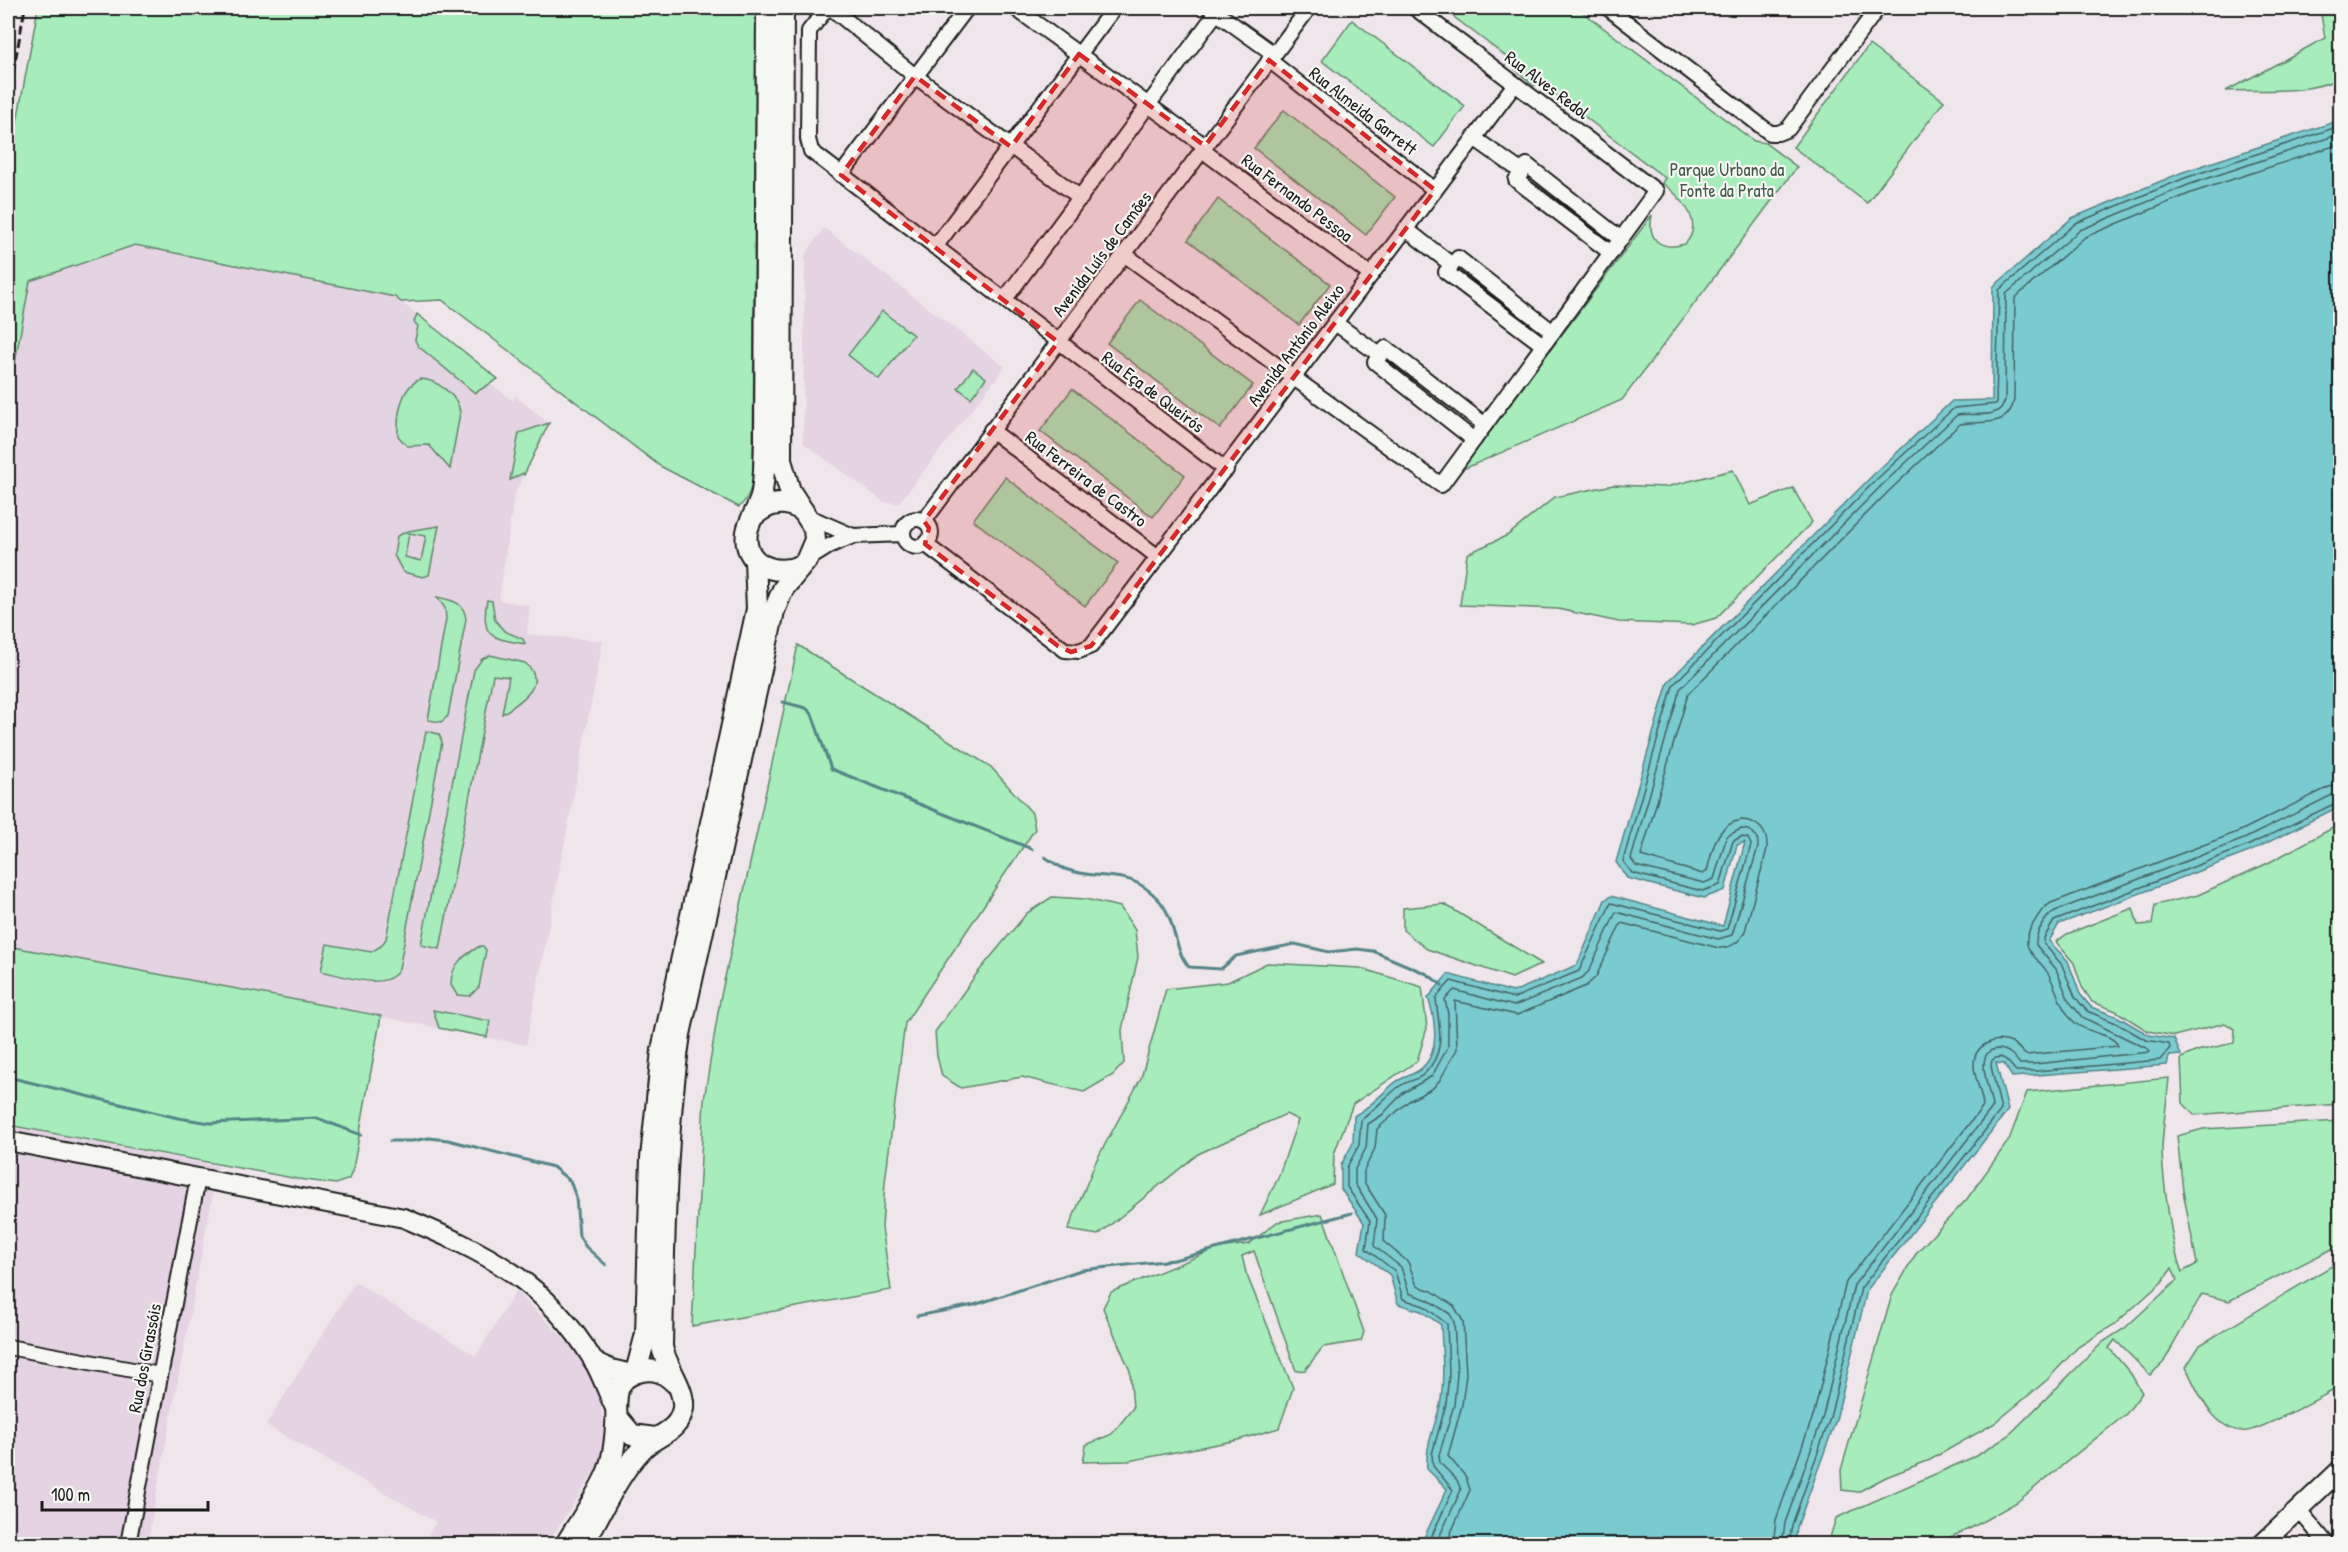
<svg xmlns="http://www.w3.org/2000/svg" width="2348" height="1552" font-family="'Patrick Hand',sans-serif">
<style>
.built{fill:#e4d3e2}
.green{fill:#a6edbb;stroke:#61846c;stroke-width:1.5;fill-rule:evenodd}
.water{fill:#7acbd0;stroke:#548588;stroke-width:1.5}
.lines{fill:none;stroke-linecap:round;stroke-linejoin:round}
.shore{stroke:#426264;stroke-width:1.5}
.stream{stroke:#548588;stroke-width:3}
.street-casing{stroke:#1c1c1c;stroke-width:18}
.secondary-casing{stroke:#1c1c1c;stroke-width:22}
.primary-casing{stroke:#1c1c1c;stroke-width:24}
.street{stroke:#f6f6f2;stroke-width:14}
.secondary{stroke:#f6f6f2;stroke-width:18}
.primary{stroke:#f6f6f2;stroke-width:20}
.rail{stroke:#1c1c1c;stroke-width:3;stroke-dasharray:9 4.5;stroke-linecap:butt}
.marked{fill:#d62828;fill-opacity:0.2;stroke:#d62828;stroke-width:4.5;stroke-dasharray:12 8;stroke-linejoin:round}
.labels{text-anchor:middle;stroke-width:4.5;stroke-linejoin:round;paint-order:stroke}
.street-label{font-size:18px;fill:#1c1c1c;stroke:#f6f6f2}
.park-label{font-size:18px;fill:#455b4c;stroke:#f6f6f2}
</style>
<rect width="100%" height="100%" fill="#eee6eb"/>
<filter id="ink" filterUnits="userSpaceOnUse"><feTurbulence type="fractalNoise" baseFrequency=".0167" numOctaves="2"/><feDisplacementMap in="SourceGraphic" scale="12" xChannelSelector="R" yChannelSelector="G"/><feConvolveMatrix kernelMatrix="1 2 1 2 8 2 1 2 1" color-interpolation-filters="sRGB"/></filter>
<g filter="url(#ink)">
<!-- built -->
<g class="built">
<polygon points="824,228 1005,367 899,503 884,502 803,443 805,255"/>
<polygon points="135,245 395,297 498,379 491,384 514,401 514,395 550,424 514,495 499,600 530,606 527,634 603,641 526,1045 8,945 8,400 30,281"/>
<polygon points="8,1125 218,1166 147,1544 8,1544"/>
<polygon points="355,1282 476,1356 516,1291 574,1348 599,1393 604,1426 602,1460 547,1544 423,1544 436,1522 266,1425"/>
</g>
<!-- green -->
<g class="green">
<path d="M38 8H756L753 478C751 490 748 499 739 507L660 466 442 300 401 302 395 297 135 245 30 281 8 400V170Z"/>
<path d="M1442 8H1577L1754 141 1765 143 1797 167 1622 400 1459 471 1652 215C1647 240 1660 251 1685 244 1706 222 1679 195 1662 183L1665 178 1539 82 1534 86 1515 69 1517 65Z"/>
<path d="M2320 8H2340V78C2306 95 2264 89 2226 91L2325 38Z"/>
<polygon points="1352,20 1465,106 1434,147 1322,61"/>
<polygon points="1869,45 1944,101 1867,203 1793,147"/>
<polygon points="1284,110 1395,197 1366,235 1254,148"/>
<polygon points="1218,199 1330,284 1299,325 1188,240"/>
<polygon points="1140,300 1253,385 1220,429 1107,343"/>
<polygon points="882,311 913,335 879,379 848,355"/>
<polygon points="417,314 498,379 475,393 418,346 415,340 418,326 414,322"/>
<polygon points="973,368 986,378 971,398 958,388"/>
<path d="M420 379C436 379 459 396 460 413L450 469 429 445 407 446 398 436C397 417 400 388 420 379Z"/>
<polygon points="1072,389 1185,475 1153,517 1040,431"/>
<polygon points="549,423 524,475 523,473 510,480 519,433"/>
<polygon points="1733,470 1750,505 1793,488 1812,522 1716,618 1692,625 1619,622 1558,609 1460,605 1467,554 1508,535 1555,497 1613,485 1666,487"/>
<polygon points="1005,477 1118,563 1085,606 973,520"/>
<path d="M439 526 429 575 423 577 403 572 394 555 397 536 408 531ZM409 533 426 536 421 561 405 557Z"/>
<path d="M437 597C452 600 464 602 466 619L448 716 441 722 428 720 446 619 445 608Z"/>
<path d="M487 600 492 601 495 620 504 631 523 639 525 644C492 638 480 638 487 600Z"/>
<polygon points="798,645 991,767 1032,813 1035,829 905,1023 885,1182 882,1227 891,1290 692,1326 704,1100 720,1000"/>
<path d="M490 655 525 663C550 684 519 703 502 714L509 677 493 675 440 949 421 945 474 670 482 659Z"/>
<path d="M426 731 439 734 442 742 399 969C387 993 342 975 321 971L327 944 371 952 381 946 386 939Z"/>
<polygon points="2340,824 2340,1104 2194,1115 2183,1103 2181,1058 2197,1051 2234,1043 2235,1029 2225,1023 2174,1036 2148,1031 2116,1011 2092,1002 2082,987 2074,963 2056,942 2067,934 2133,908 2138,925 2152,924 2155,905 2198,895 2268,863"/>
<polygon points="1052,897 1085,899 1120,907 1135,930 1138,957 1122,1030 1124,1063 1113,1075 1084,1092 1022,1077 961,1088 942,1076 937,1056 935,1032 975,976 1027,913"/>
<polygon points="1444,904 1542,964 1512,978 1427,949 1403,930 1403,908"/>
<polygon points="8,946 381,1016 353,1169 349,1179 336,1184 298,1179 8,1125"/>
<path d="M480 946H483L486 950 479 987 470 996 457 995 451 985C451 964 463 956 480 946Z"/>
<polygon points="1267,963 1360,968 1422,987 1427,1028 1417,1061 1353,1104 1334,1154 1333,1184 1260,1215 1278,1178 1298,1120 1286,1114 1198,1154 1098,1235 1068,1230 1096,1161 1141,1078 1166,989 1228,982"/>
<polygon points="433,1010 490,1021 487,1037 439,1028"/>
<path d="M2169 1078C2167 1101 2163 1125 2162 1148 2162 1174 2172 1249 2182 1272L2197 1264 2183 1191 2177 1136 2203 1129 2340 1121V1245L2229 1301 2202 1294 2163 1363 2150 1375 2115 1340 2109 1348 2131 1374 2142 1393 2126 1414 2017 1502 1973 1527 1935 1544H1828L1836 1518 1978 1455 2008 1436 2103 1342 2125 1328 2177 1280 2172 1268 2162 1282 2115 1324 2078 1347 2047 1380 1995 1423 1930 1460 1886 1477 1858 1492 1842 1490 1841 1470 1892 1295 1917 1252 1967 1199 2009 1140 2027 1092Z"/>
<polygon points="1322,1214 1364,1332 1361,1341 1323,1347 1305,1370 1296,1371 1254,1251 1242,1256 1246,1273 1293,1388 1279,1428 1238,1440 1128,1461 1083,1462 1086,1445 1112,1434 1133,1408 1130,1371 1103,1308 1111,1292 1218,1248 1249,1244 1277,1222"/>
<path d="M2340 1261V1387C2322 1396 2264 1429 2247 1431 2215 1434 2197 1391 2186 1367L2200 1345Z"/>
</g>
<!-- water -->
<path class="water" d="M2340 120V806L2249 852 2059 924 2049 941 2068 961 2080 994 2091 1007 2118 1017 2149 1035 2174 1039 2181 1055 2169 1056 2167 1065 2012 1077 2004 1064 1996 1063 2008 1110 1867 1290 1836 1420 1797 1527 1795 1544H1421L1447 1489 1427 1469C1425 1446 1435 1427 1440 1405 1445 1379 1442 1351 1441 1325L1421 1311 1398 1304 1390 1275 1359 1252 1364 1223 1341 1189V1165L1353 1143 1354 1116C1370 1107 1380 1096 1393 1084 1400 1078 1410 1076 1418 1071 1441 1056 1436 1020 1428 998L1448 974 1513 992 1577 965 1605 900 1611 896 1723 926 1745 842 1737 845 1725 890 1704 898 1627 878 1616 862 1668 682 1873 475 1952 401 1992 400 1993 287 2072 218 2183 172Z"/>
<g class="lines">
<!-- shore -->
<g class="shore">
<path d="M1428 1544 1453 1490 1433 1466 1432 1454 1446 1404 1449 1374 1447 1324 1424 1306 1403 1299 1395 1271 1366 1249 1370 1221 1347 1187V1167L1359 1145 1361 1120C1376 1109 1387 1095 1400 1086 1407 1081 1419 1080 1425 1073 1448 1049 1438 1026 1436 998L1451 981 1514 998 1579 971 1611 903 1720 931 1727 929 1751 845 1748 838 1741 837 1733 841 1720 885 1702 891 1632 873 1623 861 1673 685 1877 479 1954 408 1996 404 1999 290 2076 223 2185 178 2340 126"/>
<path d="M1436 1544 1461 1490 1457 1480 1440 1463 1439 1455 1454 1405 1457 1374 1454 1322 1450 1314 1428 1300 1409 1293 1401 1267 1374 1246 1377 1219 1355 1184V1169L1366 1148 1368 1124 1382 1115 1403 1093 1432 1076 1448 1047V1014L1445 1000 1454 990 1514 1006 1582 978 1589 971 1616 912 1718 939 1732 935 1758 847C1759 836 1752 829 1741 829L1727 836 1714 879 1704 883 1636 866 1631 859 1680 689 1882 485 1957 415C1973 412 2000 421 2005 400L2006 294 2080 230 2188 185 2340 134"/>
<path d="M1446 1544 1470 1490 1466 1477 1448 1456 1462 1405 1466 1374 1463 1321 1454 1306 1432 1291 1417 1286 1408 1262 1384 1242 1385 1215 1364 1182V1171L1375 1148 1377 1129 1409 1101 1433 1088 1440 1080 1457 1049 1455 1001 1517 1015 1586 986 1596 977 1621 923 1719 948C1732 948 1740 942 1745 931L1767 849C1768 832 1759 821 1742 820 1715 824 1713 849 1707 871L1703 874 1641 856 1688 694 1889 491 1960 424C1981 420 2009 429 2014 400L2015 298 2085 237 2191 193 2340 144"/>
<path d="M1773 1544 1776 1520 1814 1413 1846 1282 1983 1106C1982 1092 1974 1079 1974 1065 1974 1044 1995 1036 2012 1043 2018 1046 2021 1051 2026 1055L2118 1046C2113 1033 2086 1033 2075 1023 2060 1009 2058 992 2049 975 2038 955 2016 951 2033 924 2038 916 2042 908 2051 903L2240 831 2329 787 2340 785"/>
<path d="M1782 1544 1785 1523 1823 1416 1854 1285 1992 1108C1992 1094 1971 1051 1997 1049 2008 1049 2014 1056 2020 1064H2035L2150 1052 2148 1049 2082 1017 2069 1001 2056 969 2036 945C2035 933 2045 917 2055 911L2244 839 2332 795 2340 794"/>
<path d="M1789 1544 1792 1525 1830 1418 1861 1288 2001 1110 1991 1066 1992 1060C2004 1052 2009 1064 2016 1071H2036L2160 1060 2170 1048 2169 1044 2146 1040 2116 1023 2087 1011 2075 997 2062 965 2044 944V938L2054 921 2247 846 2340 801"/>
</g>
<!-- stream -->
<g class="stream">
<polyline points="783,702 806,708 812,714 831,769 1032,849"/>
<path d="M1045 857C1051 861 1058 866 1065 869 1102 883 1127 865 1159 900 1176 919 1173 949 1189 967L1221 969 1236 956 1295 944 1329 952 1357 949 1373 951 1427 974 1442 985"/>
<polyline points="8,1077 178,1118 211,1123 317,1118 361,1135"/>
<polyline points="390,1141 412,1141 429,1138 448,1140 553,1167 570,1181 576,1197 579,1236 586,1247 606,1265"/>
<polyline points="917,1316 974,1305 1081,1270 1174,1260 1352,1213"/>
</g>
<!-- street casing -->
<g class="street-casing">
<g id="street">
<polyline points="827,8 809,31 808,139 811,151 1226,470"/>
<polyline points="831,8 915,76 1081,198"/>
<polyline points="1015,8 1205,146"/>
<polyline points="1210,8 1274,54"/>
<polyline points="1608,8 1770,133 1778,133 1788,129 1878,8"/>
<polyline points="1269,60 1435,190"/>
<polyline points="1474,138 1522,172"/>
<polyline points="1202,150 1371,275"/>
<polyline points="841,175 967,8"/>
<polyline points="1406,229 1452,265"/>
<polyline points="935,247 1114,8"/>
<polyline points="1611,253 1516,180 1527,165 1621,239"/>
<polyline points="1124,254 1441,485 1656,191 1415,8"/>
<polyline points="1005,299 1216,13"/>
<polyline points="1335,323 1380,355"/>
<polyline points="1543,345 1446,272 1458,258 1553,332"/>
<polyline points="991,430 1158,557"/>
<polyline points="1474,440 1375,362 1386,348 1485,425"/>
<polyline points="809,517 853,536 903,534"/>
<circle cx="917" cy="533" r="14"/>
<polyline points="924,521 1309,8"/>
<polyline points="925,544 1065,650 1079,651 1091,646 1515,84"/>
<polyline points="807,560 831,545 853,536"/>
<polyline points="8,1347 160,1375"/>
<polyline points="2299,1510 2327,1544"/>
<polyline points="128,1544 198,1178"/>
</g>
</g>
<!-- secondary casing -->
<g class="secondary-casing">
<g id="secondary">
<path d="M8 1141 404 1218C485 1252 546 1281 593 1360 601 1374 607 1391 614 1406"/>
<polyline points="593,1361 611,1369 632,1374"/>
<polyline points="2262,1544 2340,1470"/>
</g>
</g>
<!-- primary casing -->
<g class="primary-casing">
<g id="primary">
<path d="M767 8 765 441C764 459 765 479 761 497 758 509 749 520 747 532 742 564 775 577 800 566"/>
<path d="M755 515C770 502 785 500 803 511"/>
<polyline points="636,1372 646,1334 651,1158 662,1050 757,609 755,560"/>
<polyline points="617,1417 632,1435 655,1438"/>
<path d="M566 1544C579 1522 595 1500 606 1476 613 1461 615 1443 616 1426 618 1403 609 1378 642 1371 656 1368 666 1374 675 1383"/>
<path d="M583 1544C601 1514 617 1475 642 1449 657 1434 679 1433 683 1408 685 1388 666 1367 662 1347 664 1242 665 1138 680 1034L774 611 783 589 806 561 815 540 814 528 790 491 781 460 783 8"/>
</g>
</g>
<!-- street -->
<use href="#street" class="street"/>
<!-- secondary -->
<use href="#secondary" class="secondary"/>
<!-- primary -->
<use href="#primary" class="primary"/>
<!-- rail -->
<polyline class="rail" points="8,99 25,8"/>
</g>
</g>
<!-- marked area -->
<path class="marked" d="M1079 54 1205 146 1269 60 1435 190 1091 646 1071 652 1058 646 925 544 929 528 924 521 1058 342 841 175 915 76 1011 147Z"/>
<g class="labels">
<!-- street labels -->
<g class="street-label">
<text transform="translate(1547 85) rotate(37)" y="6">Rua Alves Redol</text>
<text transform="translate(1363 111) rotate(38)" y="6">Rua Almeida Garrett</text>
<text transform="translate(1297 198) rotate(37)" y="6">Rua Fernando Pessoa</text>
<text transform="translate(1102 254) rotate(-53)" y="6">Avenida Luís de Camões</text>
<text transform="translate(1296 345) rotate(-53)" y="6">Avenida António Aleixo</text>
<text transform="translate(1153 392) rotate(37)" y="6">Rua Eça de Queirós</text>
<text transform="translate(1086 479) rotate(37)" y="6">Rua Ferreira de Castro</text>
<text transform="translate(145 1358) rotate(-79)" y="6">Rua dos Girassóis</text>
</g>
<!-- park labels -->
<g class="park-label">
<text x="1727" y="176">Parque Urbano da<tspan x="1727" dy="21">Fonte da Prata</tspan></text>
</g>
</g>
<!-- margin -->
<rect width="2348" height="1552" fill="none" stroke="#f6f6f2" stroke-width="30"/>
<rect x="15" y="15" width="2318" height="1522" fill="none" stroke="#1c1c1c" stroke-width="2" filter="url(#ink)"/>
<!-- scale -->
<path d="M42 1501v9h166v-9" fill="none" stroke="#1c1c1c" stroke-width="3"/>
<text x="51" y="1501" font-size="18" fill="#1c1c1c" stroke="#f6f6f2" stroke-width="4.5" paint-order="stroke">100 m</text>
</svg>
